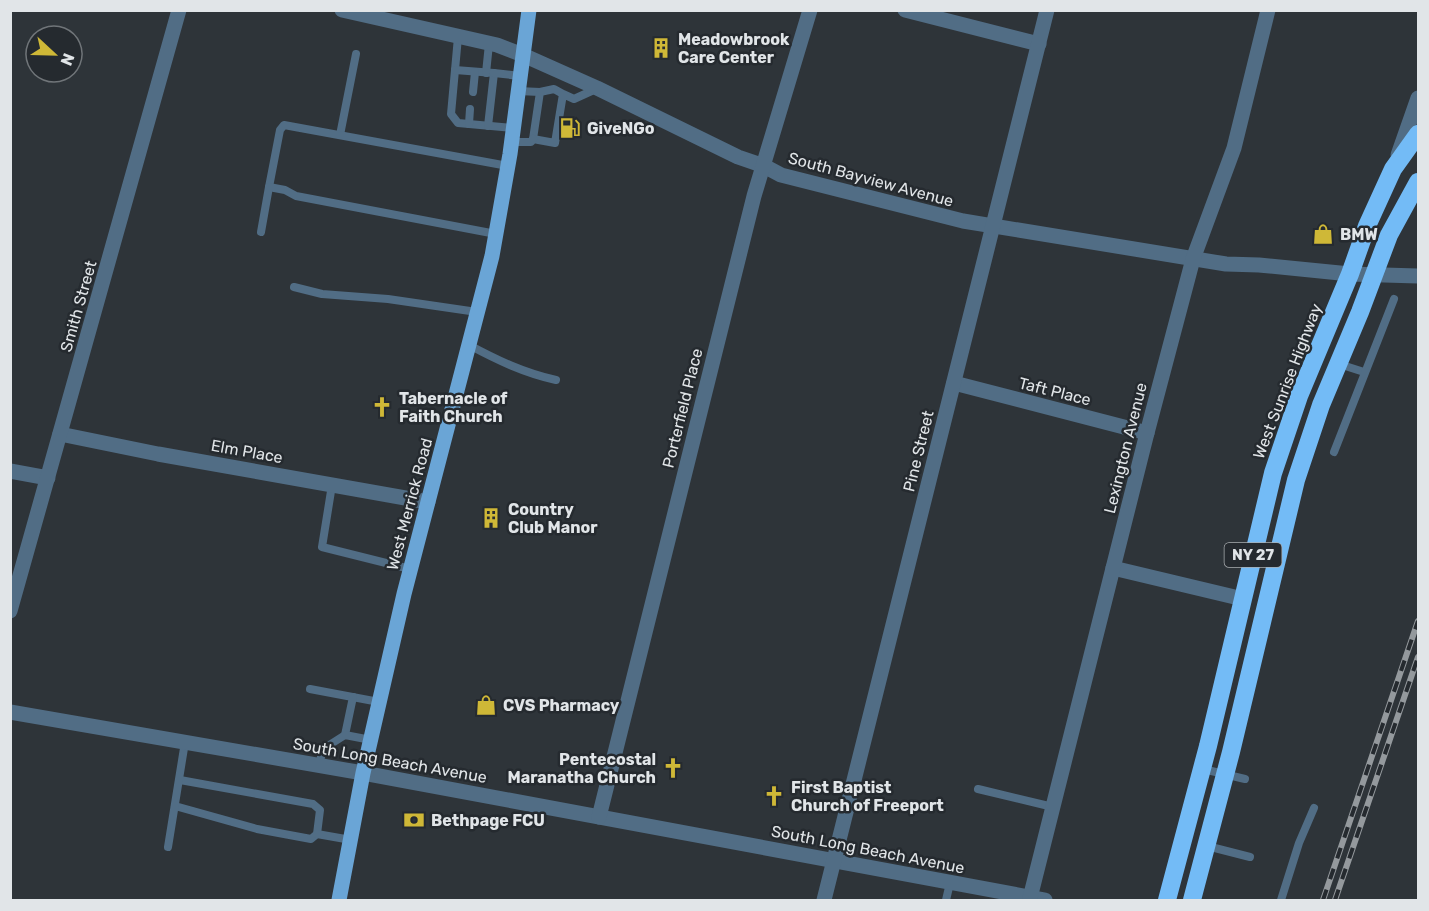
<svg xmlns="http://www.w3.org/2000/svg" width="1429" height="911" font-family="Rubik,sans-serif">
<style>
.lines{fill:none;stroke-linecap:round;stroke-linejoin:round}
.lane{stroke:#516d85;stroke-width:8}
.street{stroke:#516d85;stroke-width:15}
.primary{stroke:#6aa5d6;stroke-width:15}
.highway{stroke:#73bbf6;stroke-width:18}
.rail-casing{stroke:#94999d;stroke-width:6}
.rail{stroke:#252a2f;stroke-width:4;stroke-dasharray:11;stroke-linecap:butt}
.labels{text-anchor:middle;stroke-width:5;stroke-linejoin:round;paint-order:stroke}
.shield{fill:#252a2f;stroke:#a9adb0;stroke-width:1.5}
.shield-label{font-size:15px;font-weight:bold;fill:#e1e5e8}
.poi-label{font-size:16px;font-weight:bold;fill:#e1e5e8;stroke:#252a2f;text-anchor:start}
.street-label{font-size:16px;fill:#e1e5e8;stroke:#252a2f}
</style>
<rect width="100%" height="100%" fill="#2e3439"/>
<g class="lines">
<!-- lane -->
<g class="lane">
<polyline points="458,37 451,114 458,123 513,128"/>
<polyline points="455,70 494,73 488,126"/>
<polyline points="486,73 489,44"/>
<polyline points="494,73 520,76"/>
<polyline points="518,91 540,92"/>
<polyline points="473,92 475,72"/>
<polyline points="563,94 554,89 540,92 533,139 555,143 563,94 574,99 596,89"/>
<polyline points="469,124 470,109"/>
<polyline points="340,135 356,54"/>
<polyline points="512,142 531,142 533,139"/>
<polyline points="269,187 280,130 284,125 508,166"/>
<polyline points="261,232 269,187 285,190 296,196 496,234"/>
<polyline points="294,287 322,294 388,299 477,312"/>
<path d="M469 345C497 360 524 373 556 380"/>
<polyline points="1339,364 1364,372"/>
<polyline points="1334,452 1394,299"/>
<polyline points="332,485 322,547 410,569"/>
<polyline points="310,689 379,702"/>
<polyline points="345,735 353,697"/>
<polyline points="319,765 323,749 345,735 371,740"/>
<polyline points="1203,769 1245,779"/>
<polyline points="978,789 1053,807"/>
<polyline points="175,806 257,829 311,839 317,834 320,810 313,804 180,780"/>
<polyline points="317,834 351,840"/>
<polyline points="1207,846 1250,857"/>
<polyline points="168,847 185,742"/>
<polyline points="946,900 950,883"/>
<polyline points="1281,900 1299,843 1314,808"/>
</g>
<!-- street -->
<g class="street">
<polyline points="342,10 497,45 523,55 597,88 738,157 764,166 781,175 963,221 1226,264 1259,265 1350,274 1418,276"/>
<polyline points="905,10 1039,44"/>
<polyline points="1398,155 1418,98"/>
<polyline points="954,383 1147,433"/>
<polyline points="60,434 158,454 428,502"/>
<polyline points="10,471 48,478"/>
<polyline points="1113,568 1243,599"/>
<polyline points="10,611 179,10"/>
<polyline points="10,712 363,773 1045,900"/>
<polyline points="599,817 754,196 810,10"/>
<polyline points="1030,898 1147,433 1193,259 1234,148 1268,10"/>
<polyline points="824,900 1047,10"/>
</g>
<!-- primary -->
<polyline class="primary" points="339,900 363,773 404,594 492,256 510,154 529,10"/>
<!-- highway -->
<g class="highway">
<polyline points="1167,900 1208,746 1273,473 1299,396 1350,274 1367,226 1393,169 1418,134"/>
<polyline points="1192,900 1231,752 1296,480 1321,405 1360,312 1389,235 1418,182"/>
</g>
<!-- rail casing -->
<g class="rail-casing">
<g id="rail">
<polyline points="1323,900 1418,621"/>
<polyline points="1335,900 1418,657"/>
</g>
</g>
<!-- rail -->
<use href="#rail" class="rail"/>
</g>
<!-- icons -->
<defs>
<g id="building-bare" transform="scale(1.62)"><path d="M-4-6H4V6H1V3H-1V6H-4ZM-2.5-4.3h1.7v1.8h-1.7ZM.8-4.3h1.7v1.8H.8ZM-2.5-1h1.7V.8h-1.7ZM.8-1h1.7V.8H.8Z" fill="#cfb837" stroke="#252a2f" stroke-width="2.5" paint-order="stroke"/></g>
<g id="fuel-bare" transform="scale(1.62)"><path d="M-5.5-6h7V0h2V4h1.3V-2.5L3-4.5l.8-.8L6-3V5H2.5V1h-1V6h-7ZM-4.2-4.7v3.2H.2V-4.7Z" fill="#cfb837" stroke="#252a2f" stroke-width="2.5" paint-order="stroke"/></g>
<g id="shop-bare" transform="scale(1.62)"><path d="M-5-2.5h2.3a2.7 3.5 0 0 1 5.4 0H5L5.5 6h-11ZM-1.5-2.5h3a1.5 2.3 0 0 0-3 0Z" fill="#cfb837" stroke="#252a2f" stroke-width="2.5" paint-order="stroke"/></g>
<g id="church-bare" transform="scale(1.62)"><path d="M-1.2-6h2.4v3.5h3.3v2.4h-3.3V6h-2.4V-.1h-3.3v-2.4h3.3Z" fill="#cfb837" stroke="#252a2f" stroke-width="2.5" paint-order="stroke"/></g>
<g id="bank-bare" transform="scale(1.62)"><path d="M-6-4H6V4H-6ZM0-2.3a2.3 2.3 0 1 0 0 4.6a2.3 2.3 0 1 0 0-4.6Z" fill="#cfb837" stroke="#252a2f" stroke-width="2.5" paint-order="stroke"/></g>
</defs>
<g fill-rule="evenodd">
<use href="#building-bare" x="661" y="48"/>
<use href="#fuel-bare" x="570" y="128"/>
<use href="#shop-bare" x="1323" y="234"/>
<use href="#church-bare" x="382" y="407"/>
<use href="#building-bare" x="491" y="518"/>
<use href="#shop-bare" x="486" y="705"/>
<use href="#church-bare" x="673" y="768"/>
<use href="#church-bare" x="774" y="796"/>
<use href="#bank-bare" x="414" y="820"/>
</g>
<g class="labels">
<!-- shield labels -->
<rect class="shield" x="1224.5" y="543" width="57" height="24" rx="4.5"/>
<g class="shield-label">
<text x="1253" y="560">NY 27</text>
</g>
<!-- poi labels -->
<g class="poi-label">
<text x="678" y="45">Meadowbrook<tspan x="678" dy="18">Care Center</tspan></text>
<text x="587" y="134">GiveNGo</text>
<text x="1340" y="240">BMW</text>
<text x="399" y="404">Tabernacle of<tspan x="399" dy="18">Faith Church</tspan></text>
<text x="508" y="515">Country<tspan x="508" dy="18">Club Manor</tspan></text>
<text x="503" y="711">CVS Pharmacy</text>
<text x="656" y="765" text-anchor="end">Pentecostal<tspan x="656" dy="18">Maranatha Church</tspan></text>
<text x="791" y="793">First Baptist<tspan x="791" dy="18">Church of Freeport</tspan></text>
<text x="431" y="826">Bethpage FCU</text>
</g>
<!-- street labels -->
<g class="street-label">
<text transform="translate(871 179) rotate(15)" y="6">South Bayview Avenue</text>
<text transform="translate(78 306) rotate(-74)" y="6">Smith Street</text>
<text transform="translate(1287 381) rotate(-69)" y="6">West Sunrise Highway</text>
<text transform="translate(1055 391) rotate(14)" y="6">Taft Place</text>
<text transform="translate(682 408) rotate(-76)" y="6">Porterfield Place</text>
<text transform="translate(1125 448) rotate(-76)" y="6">Lexington Avenue</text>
<text transform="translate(247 451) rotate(10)" y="6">Elm Place</text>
<text transform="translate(918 451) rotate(-76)" y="6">Pine Street</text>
<text transform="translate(409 504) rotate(-75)" y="6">West Merrick Road</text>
<text transform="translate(390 760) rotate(10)" y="6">South Long Beach Avenue</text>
<text transform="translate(868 849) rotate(11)" y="6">South Long Beach Avenue</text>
</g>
</g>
<!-- border -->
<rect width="1429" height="911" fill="none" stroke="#e1e5e8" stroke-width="24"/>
<!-- north arrow -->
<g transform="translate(54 54) rotate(112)"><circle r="28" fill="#252a2f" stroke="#707579" stroke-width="1.5"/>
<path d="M0-4.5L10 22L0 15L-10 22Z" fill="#cfb837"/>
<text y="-9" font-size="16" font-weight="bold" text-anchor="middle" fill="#e1e5e8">N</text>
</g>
</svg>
